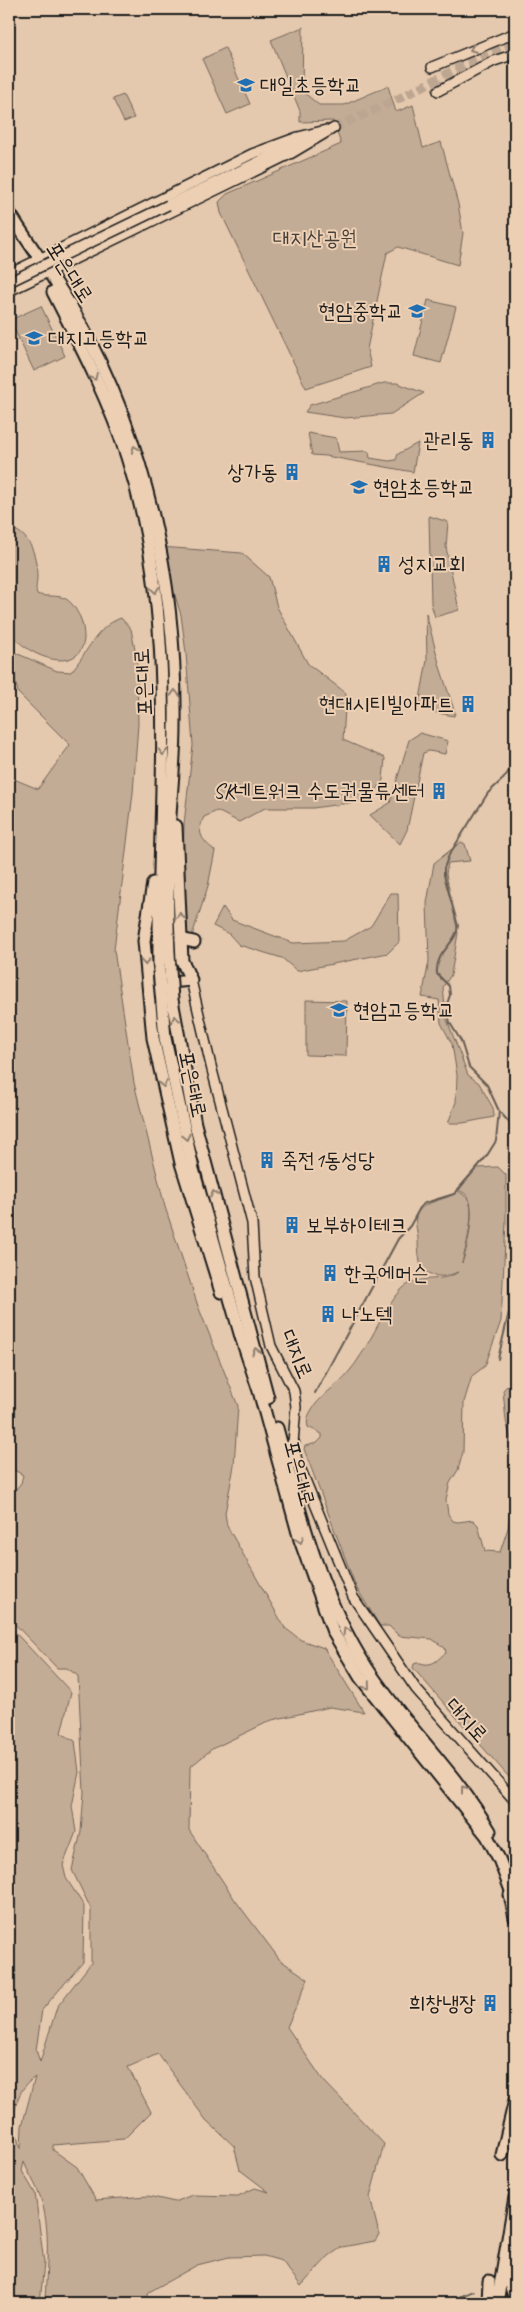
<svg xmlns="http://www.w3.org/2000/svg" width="524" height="2312" font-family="Caveat,'Poor Story',sans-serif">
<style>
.green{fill:#c3ac96;stroke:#706459;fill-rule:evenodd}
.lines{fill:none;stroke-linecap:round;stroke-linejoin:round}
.stream{stroke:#665c52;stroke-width:2}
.secondary-tunnel{stroke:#bda691;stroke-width:9;stroke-dasharray:9 4.5;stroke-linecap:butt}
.secondary-casing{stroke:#1c1c1c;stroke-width:12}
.highway-casing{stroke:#1c1c1c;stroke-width:15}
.secondary{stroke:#edd0b4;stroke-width:9}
.highway{stroke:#edd0b4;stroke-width:11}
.secondary-bridge-casing{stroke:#1c1c1c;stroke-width:12;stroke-linecap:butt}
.highway-bridge-casing{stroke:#1c1c1c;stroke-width:15;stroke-linecap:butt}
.secondary-bridge{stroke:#edd0b4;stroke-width:9}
.highway-bridge{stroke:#edd0b4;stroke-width:11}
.oneway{stroke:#8f7f70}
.labels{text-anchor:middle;stroke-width:4;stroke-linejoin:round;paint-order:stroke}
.poi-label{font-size:21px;fill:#1c1c1c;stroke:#edd0b4;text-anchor:start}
.park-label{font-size:21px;fill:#46403a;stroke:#edd0b4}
.street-label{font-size:21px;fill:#1c1c1c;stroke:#edd0b4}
</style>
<rect width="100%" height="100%" fill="#e5c9ae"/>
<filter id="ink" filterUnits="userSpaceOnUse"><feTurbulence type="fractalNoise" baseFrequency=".02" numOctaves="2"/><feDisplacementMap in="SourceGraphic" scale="10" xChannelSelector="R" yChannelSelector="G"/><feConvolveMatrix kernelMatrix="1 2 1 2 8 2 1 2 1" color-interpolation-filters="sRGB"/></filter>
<g filter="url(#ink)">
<!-- green -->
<g class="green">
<polygon points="303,27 302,91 319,105 344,105 388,86 396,112 413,105 423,148 441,142 458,204 463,233 458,265 398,247 387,253 367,349 371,367 306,388 221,213 219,202 227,194 341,144 333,121 300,122 300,111 271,40"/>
<polygon points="225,48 250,104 227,114 202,59"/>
<polygon points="123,95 134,118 124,122 113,99"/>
<polygon points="428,300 456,307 441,363 414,356"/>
<polygon points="41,306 65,356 34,371 10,320"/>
<polygon points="384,383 397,383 424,393 391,414 345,418 305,412 310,405"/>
<polygon points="308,433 336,438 339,452 367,451 369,452 370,458 389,461 396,460 398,454 418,443 413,472 326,456 312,455"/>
<polygon points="429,516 448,522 446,547 459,610 435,617 431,604"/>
<path d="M9 528C31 533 37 557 37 577 37 583 35 588 37 594 46 598 58 594 66 599 73 603 76 610 80 617 83 624 84 631 84 639 80 678 22 655 11 631 5 616 11 600 12 585 12 581 10 578 9 574 6 561 9 542 9 528Z"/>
<path d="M160 547 242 553 269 577 277 607 308 664 346 693 343 740 385 758 383 780 374 794 356 802 313 808H265L239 822 217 811 204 817C196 833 202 840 215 851L208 886 191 939 185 937 182 888 184 824 193 745 186 653 181 615Z"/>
<polygon points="426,613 440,667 455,713 454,716 433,712 419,705 427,660"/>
<path d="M121 618 131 629 137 661 138 724 133 793 114 950 134 1083 165 1207 198 1306 238 1406 234 1466 225 1513 227 1526 285 1628 301 1640 324 1648 364 1712 330 1707 272 1720 212 1749 190 1767 189 1830 235 1900 280 1960 308 1979 287 2027 323 2080 384 2144 370 2197 379 2234 375 2241 342 2247 329 2256 301 2286 282 2261 264 2256 229 2257 197 2265 149 2292 146 2303H45C46 2268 52 2230 40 2196 36 2184 28 2173 24 2162L22 2171 35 2193 44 2263 40 2303H9V1626L71 1692 61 1733 75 1741 79 1772 72 1806 76 1832 63 1865 66 1878 84 1906 83 1962 42 2010 36 2050 40 2062 57 2007 91 1963V1909L72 1870 81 1832 84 1792 78 1676 67 1668H57L9 1618V1498L21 1483 23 1475 9 1467V777L38 789 70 745 18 693 9 650 57 671 71 672C87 653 97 626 121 618ZM158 2054 206 2120 234 2146 240 2170 269 2192 255 2188 238 2196 192 2195 175 2202 148 2196 96 2200 77 2167 53 2150V2145L124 2139 151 2112 128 2067ZM35 2077 22 2126 21 2149C11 2123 11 2094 35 2077Z"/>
<polygon points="420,733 448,741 445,754 429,751 423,753 407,830 400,844 370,815 390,803 409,740"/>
<polygon points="461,842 465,844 470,861 448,863 446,874 458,933 451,975 443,987 446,1017 468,1075 479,1083 493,1108 494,1117 463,1123 448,1123 456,1102 457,1075 452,1044 441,1023 439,1000 422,997 429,961 427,903 434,863"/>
<polygon points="391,893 398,893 399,942 388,953 297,971 282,958 239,945 229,934 213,926 223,907 232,920 293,943 344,941 371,926"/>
<polygon points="306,1000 347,1001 346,1056 306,1055"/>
<path d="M498 1167 506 1175V1222L501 1321 485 1366 472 1376 464 1402 463 1452 458 1470 450 1483 446 1499 448 1514 453 1521 458 1522 473 1520 478 1525 485 1551 500 1552 508 1528 514 1479 511 1440 506 1421 503 1390 515 1378V1784L413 1668 414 1664C420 1661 423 1665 429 1664 437 1663 440 1656 446 1653L445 1648 432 1639 399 1636 389 1626H380L356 1587 304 1449 305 1446 317 1443 322 1438V1434L308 1427C302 1408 336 1387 347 1374 368 1351 381 1312 401 1290 417 1273 442 1284 458 1272 443 1278 438 1278 422 1270 419 1260 418 1251 418 1239 417 1226 410 1213 426 1205 437 1199 448 1199 458 1191 461 1193 466 1196 468 1199 476 1212 465 1250 462 1263 467 1251 476 1209 468 1197 467 1194 462 1192 459 1190L477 1168Z"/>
</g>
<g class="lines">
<!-- stream -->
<g class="stream">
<polyline points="515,130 512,149 515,187"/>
<path d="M515 762 504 778 488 793 449 855 444 868V875L458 926C456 945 435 951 437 974L449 986 450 995 447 1004 448 1013 450 1023 461 1041 469 1067 487 1085 499 1111 515 1129"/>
<polyline points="498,1359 509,1312 509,1275 515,1268"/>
<polyline points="315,1393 398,1239 410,1226 421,1206 425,1203 454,1194 486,1157 496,1141 499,1111"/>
<polyline points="446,2303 473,2291"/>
</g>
<!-- secondary-tunnel -->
<polyline class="secondary-tunnel" points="334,128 396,100 476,59 515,44"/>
<!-- secondary casing -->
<g class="secondary-casing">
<g id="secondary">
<polyline points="432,67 515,33"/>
<polyline points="438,91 494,61 515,54"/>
<polyline points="168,205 308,138"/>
<polyline points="9,274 252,154 298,137 326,130"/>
<polyline points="9,291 292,153 334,128"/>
<polyline points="191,980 211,1066 252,1223 255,1277 271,1346 294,1391 296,1407 293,1443 297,1460 353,1597 416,1689 515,1801"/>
</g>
</g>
<!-- highway casing -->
<g class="highway-casing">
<g id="highway">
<path d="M9 212C31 248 58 282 78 319 147 442 177 586 175 726 175 763 170 800 169 837 167 881 167 925 170 969"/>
<path d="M53 292C80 345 109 400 127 457 181 625 157 798 159 971"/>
<polyline points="153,883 144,941 153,1038 181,1163 221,1292"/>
<polyline points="181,939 194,942"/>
<polyline points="161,983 191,980 182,961 176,826"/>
<polyline points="172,1000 195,1124 268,1398"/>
<polyline points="162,1003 165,1038 193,1169 241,1337 259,1391 300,1540 333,1632 360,1677 487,1836 499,1859 515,1901"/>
<path d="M277 1428C299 1510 320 1596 367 1668 405 1726 454 1770 490 1831"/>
<polyline points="291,1463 290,1454 293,1443"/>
<polyline points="510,1895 515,1918"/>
<polyline points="502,2155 515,2100"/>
<polyline points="510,2270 515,2246"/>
<polyline points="508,2278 514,2296"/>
<polyline points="488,2303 489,2281"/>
<polyline points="497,2303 515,2197"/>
</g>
</g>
<!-- secondary -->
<use href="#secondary" class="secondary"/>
<!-- highway -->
<use href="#highway" class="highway"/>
<!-- secondary-bridge casing -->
<g class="secondary-bridge-casing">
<polyline id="secondary-bridge" points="9,282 168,205"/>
</g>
<!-- highway-bridge casing -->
<g class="highway-bridge-casing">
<g id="highway-bridge">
<polyline points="170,969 172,1000"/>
<polyline points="159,971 162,1003"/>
</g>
</g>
<!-- secondary-bridge -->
<use href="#secondary-bridge" class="secondary-bridge"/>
<!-- highway-bridge -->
<use href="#highway-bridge" class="highway-bridge"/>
</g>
<!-- one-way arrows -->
<defs><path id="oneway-chevron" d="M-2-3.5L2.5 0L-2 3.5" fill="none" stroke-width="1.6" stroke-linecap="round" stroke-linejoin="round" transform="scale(1.25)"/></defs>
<g class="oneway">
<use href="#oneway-chevron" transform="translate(473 49) rotate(157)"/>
<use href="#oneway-chevron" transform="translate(94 377) rotate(65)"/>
<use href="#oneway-chevron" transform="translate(135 449) rotate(-111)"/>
<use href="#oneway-chevron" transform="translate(155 590) rotate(83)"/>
<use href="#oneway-chevron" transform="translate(175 693) rotate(-91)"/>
<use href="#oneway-chevron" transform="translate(163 752) rotate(92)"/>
<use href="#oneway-chevron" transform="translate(180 916) rotate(-93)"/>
<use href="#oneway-chevron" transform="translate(145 962) rotate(86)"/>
<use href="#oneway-chevron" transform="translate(175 1019) rotate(-100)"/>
<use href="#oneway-chevron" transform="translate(163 1084) rotate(79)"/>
<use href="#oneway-chevron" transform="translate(186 1137) rotate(77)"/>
<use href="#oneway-chevron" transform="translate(214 1194) rotate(-105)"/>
<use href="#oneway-chevron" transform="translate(256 1351) rotate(-104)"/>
<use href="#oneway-chevron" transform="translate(300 1540) rotate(72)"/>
<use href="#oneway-chevron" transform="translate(346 1631) rotate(-120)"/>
<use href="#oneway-chevron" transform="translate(367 1686) rotate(51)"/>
<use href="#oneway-chevron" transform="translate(464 1789) rotate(-126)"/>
</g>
</g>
<!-- icons -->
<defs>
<g id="school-bare" transform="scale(1.35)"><path d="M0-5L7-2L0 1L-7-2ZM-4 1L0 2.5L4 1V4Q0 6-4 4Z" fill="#1f6fb2" stroke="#edd0b4" stroke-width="2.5" paint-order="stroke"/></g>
<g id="building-bare" transform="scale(1.35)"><path d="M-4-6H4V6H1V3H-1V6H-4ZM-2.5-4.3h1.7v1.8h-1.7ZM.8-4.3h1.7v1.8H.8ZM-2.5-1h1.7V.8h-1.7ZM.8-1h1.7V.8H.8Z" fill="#1f6fb2" stroke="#edd0b4" stroke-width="2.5" paint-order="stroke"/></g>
</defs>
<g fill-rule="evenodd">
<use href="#school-bare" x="246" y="85"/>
<use href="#school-bare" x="417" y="311"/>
<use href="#school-bare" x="34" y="338"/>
<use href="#building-bare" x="488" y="440"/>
<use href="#building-bare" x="292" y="472"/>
<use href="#school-bare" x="359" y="487"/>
<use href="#building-bare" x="384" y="564"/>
<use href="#building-bare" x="468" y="704"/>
<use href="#building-bare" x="439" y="791"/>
<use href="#school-bare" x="339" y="1010"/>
<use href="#building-bare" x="267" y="1160"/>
<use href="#building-bare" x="292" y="1225"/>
<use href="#building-bare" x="330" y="1273"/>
<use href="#building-bare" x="328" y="1314"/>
<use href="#building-bare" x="490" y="2003"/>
</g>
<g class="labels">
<!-- poi labels -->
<g class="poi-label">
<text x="260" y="92">대일초등학교</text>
<text x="403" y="318" text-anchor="end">현암중학교</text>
<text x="48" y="345">대지고등학교</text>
<text x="474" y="447" text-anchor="end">관리동</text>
<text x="278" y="479" text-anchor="end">상가동</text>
<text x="373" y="494">현암초등학교</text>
<text x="398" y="571">성지교회</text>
<text x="454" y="711" text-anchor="end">현대시티빌아파트</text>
<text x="425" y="798" text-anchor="end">SK네트워크 수도권물류센터</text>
<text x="353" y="1017">현암고등학교</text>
<text x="281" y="1167">죽전1동성당</text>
<text x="306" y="1232">보부하이테크</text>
<text x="344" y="1280">한국에머슨</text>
<text x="342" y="1321">나노텍</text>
<text x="476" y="2010" text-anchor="end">희창냉장</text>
</g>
<!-- park labels -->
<g class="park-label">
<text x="315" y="245">대지산공원</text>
</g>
<!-- street labels -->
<g class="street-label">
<text transform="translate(70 272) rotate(57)" y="7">포은대로</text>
<text transform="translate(143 682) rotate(-93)" y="7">포은대로</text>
<text transform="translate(193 1084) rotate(78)" y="7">포은대로</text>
<text transform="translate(297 1354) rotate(67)" y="7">대지로</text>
<text transform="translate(300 1473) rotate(75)" y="7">포은대로</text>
<text transform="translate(467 1720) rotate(48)" y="7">대지로</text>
</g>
</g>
<!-- margin -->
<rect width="524" height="2312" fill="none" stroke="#edd0b4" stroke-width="30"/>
<rect x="15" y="15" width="494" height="2282" fill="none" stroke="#1c1c1c" stroke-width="2" filter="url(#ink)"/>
</svg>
